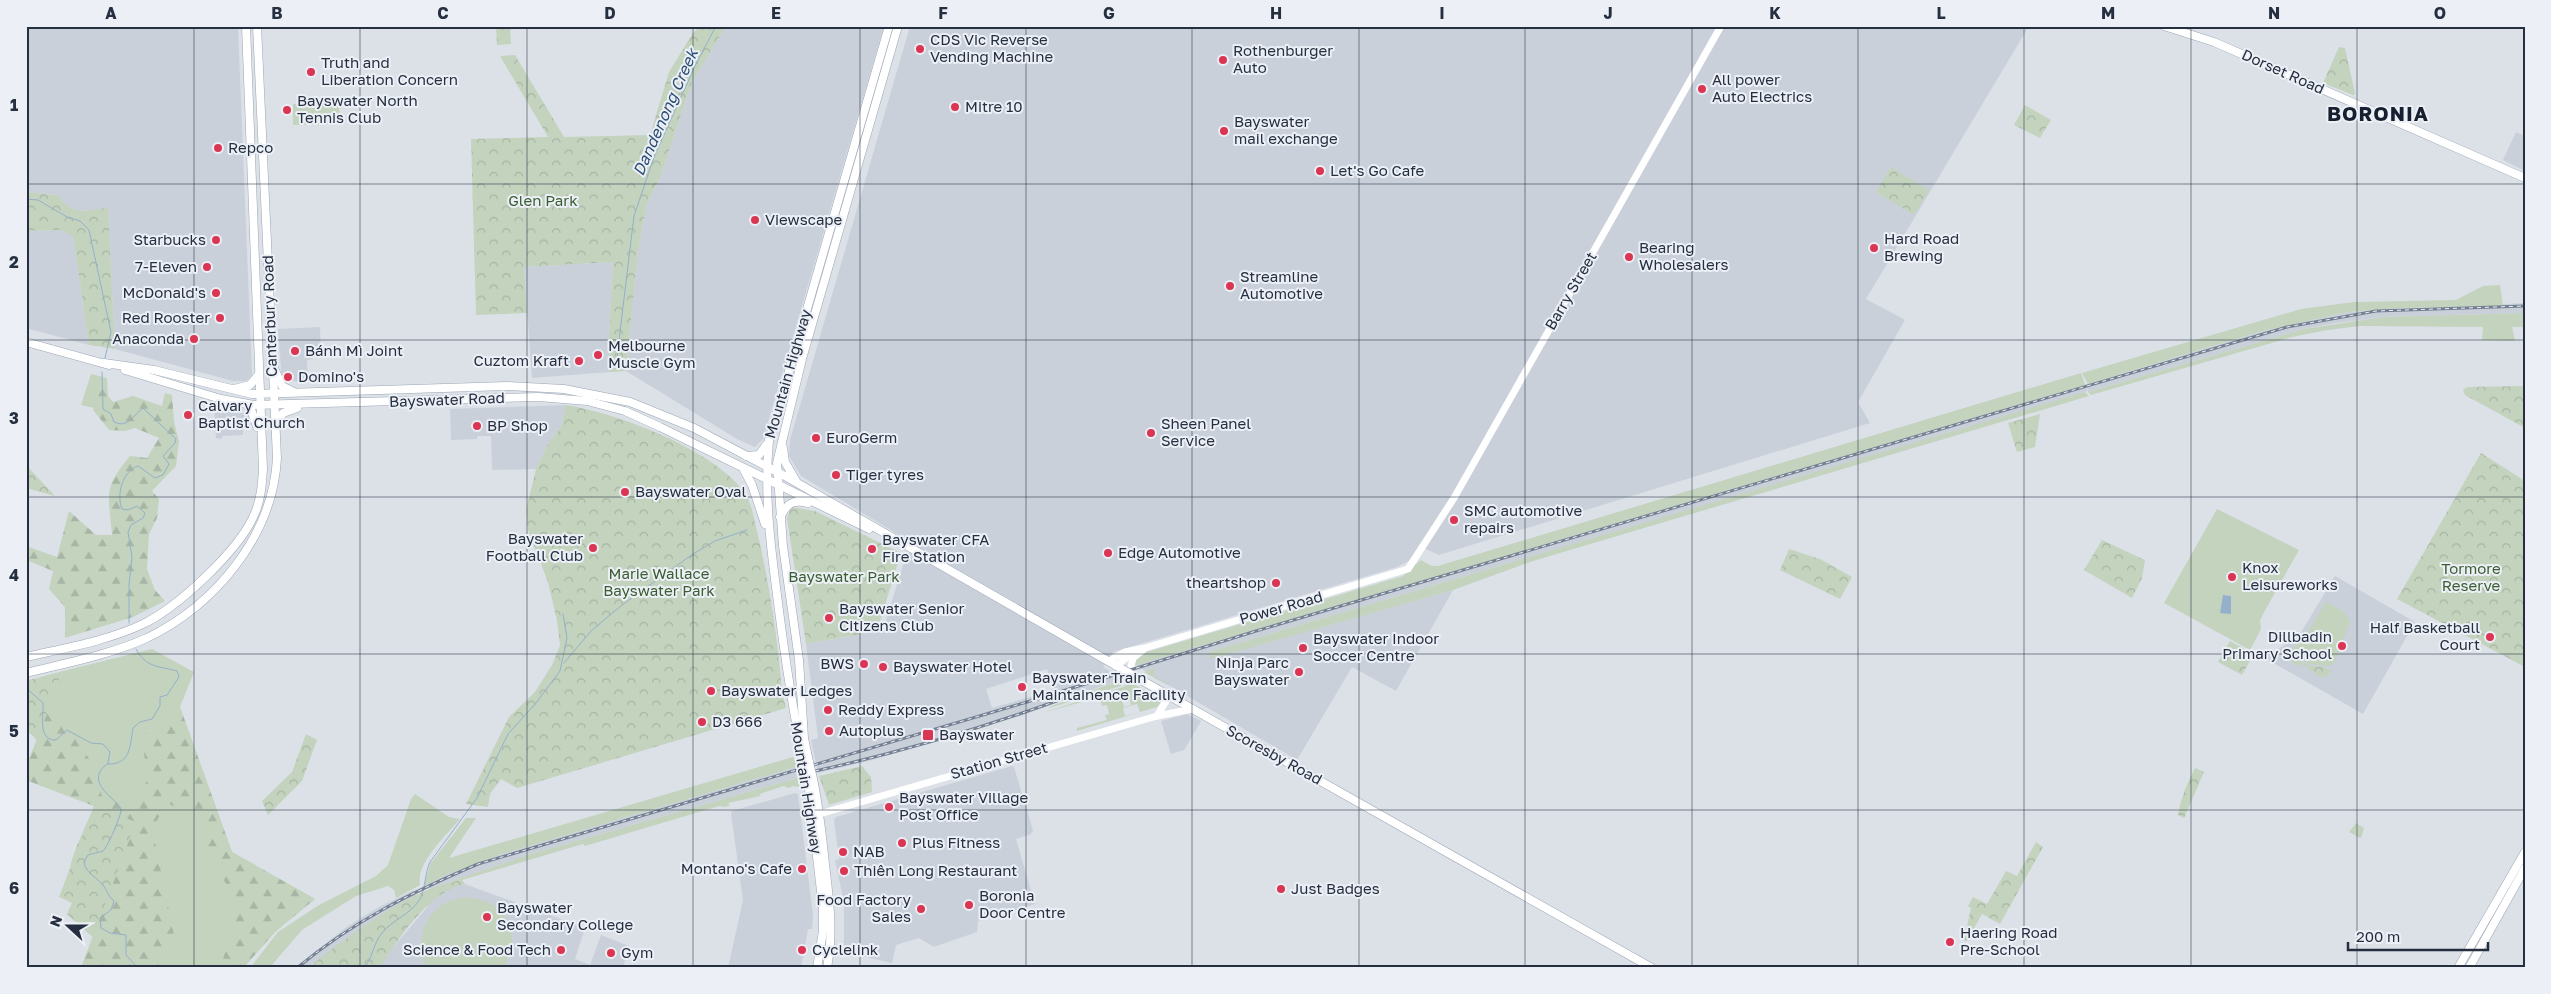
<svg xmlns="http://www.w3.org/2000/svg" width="2551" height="994" font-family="'Golos Text',sans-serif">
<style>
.built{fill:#cad0da;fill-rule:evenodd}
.green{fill:#c3d3bd;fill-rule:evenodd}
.forest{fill:url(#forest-firs)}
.park{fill:url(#park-crowns)}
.water{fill:#94b0cc}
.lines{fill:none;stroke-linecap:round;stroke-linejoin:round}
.stream{stroke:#94b0cc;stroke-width:1}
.primary-casing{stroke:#9ba6b5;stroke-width:9}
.secondary{stroke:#fff;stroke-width:7}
.primary{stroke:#fff;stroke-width:8}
.rail-casing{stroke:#758193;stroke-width:3}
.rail{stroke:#ecf0f6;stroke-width:1;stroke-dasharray:4;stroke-linecap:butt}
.primary-bridge-casing{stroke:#9ba6b5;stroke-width:9;stroke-linecap:butt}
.primary-bridge{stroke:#fff;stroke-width:8}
.grid{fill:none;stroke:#252f40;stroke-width:1;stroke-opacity:0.55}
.poi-dot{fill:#da3552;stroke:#ecf0f6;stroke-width:2}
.labels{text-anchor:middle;stroke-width:4;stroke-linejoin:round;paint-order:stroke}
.poi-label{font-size:15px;fill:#252f40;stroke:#ecf0f6;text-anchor:start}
.street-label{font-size:15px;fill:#252f40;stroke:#ecf0f6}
.park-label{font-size:15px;fill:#3a5d31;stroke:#ecf0f6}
.water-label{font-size:16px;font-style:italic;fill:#2b4f77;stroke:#ecf0f6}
.district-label{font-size:20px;font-weight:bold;letter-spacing:1px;fill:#172030;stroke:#ecf0f6}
.neatline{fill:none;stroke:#252f40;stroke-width:2}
.grid-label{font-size:16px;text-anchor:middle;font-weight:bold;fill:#252f40}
</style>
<defs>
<pattern id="forest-firs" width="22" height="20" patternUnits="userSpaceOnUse" patternTransform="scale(1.25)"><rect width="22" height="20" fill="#c3d3bd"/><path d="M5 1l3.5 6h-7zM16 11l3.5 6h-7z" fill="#a7b5a4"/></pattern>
<pattern id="park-crowns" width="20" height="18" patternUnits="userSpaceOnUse" patternTransform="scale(1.25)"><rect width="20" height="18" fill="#c3d3bd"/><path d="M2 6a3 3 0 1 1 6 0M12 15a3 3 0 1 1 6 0" fill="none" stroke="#a7b5a4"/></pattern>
</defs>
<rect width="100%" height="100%" fill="#dce1e8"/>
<!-- built -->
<g class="built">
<polygon points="26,26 238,26 252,375 246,381 233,381 115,349 108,209 76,211 68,209 57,195 26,192"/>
<polygon points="726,26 884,26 763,439 755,447 737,439 626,371 638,250 647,203 660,178 692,82"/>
<path d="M910 26H2029L1866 299 1905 320 1858 402 1870 423 1439 555 1419 546 1409 561 1397 567 1113 652 1103 667 1122 679 1023 715 869 761 818 773 811 740 818 738 806 644 883 630 903 565 914 544 801 476 789 456 790 440ZM1047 669 1054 690 992 708 986 689Z"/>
<polygon points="2516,132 2525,136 2525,171 2503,160"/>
<polygon points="60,230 73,235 89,345 26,328 26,231"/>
<polygon points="613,262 609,336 610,372 532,378 524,267"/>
<polygon points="2525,303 2525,313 2383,317 2330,324 2304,329 2088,392 2086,385 2259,332 2348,312"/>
<polygon points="320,327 321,355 313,355 313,359 307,360 308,381 282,382 278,329"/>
<polygon points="2085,385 2087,391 2080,394 1209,652 1211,658 1453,590 1396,691 1352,667 1297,760 1172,687 1156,679 1136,665"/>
<polygon points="566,405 561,427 548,444 536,469 492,470 491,436 477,436 477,439 451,440 450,409"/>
<polygon points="214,406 247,414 251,419 243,418 243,435 222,436 222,439 216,438"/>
<polygon points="2335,576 2415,622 2363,714 2265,658 2300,634"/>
<polygon points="1187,714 1201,721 1184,750 1171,754 1161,721"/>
<polygon points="799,766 801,777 531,854 429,889 428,884 448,874 502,854"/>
<polygon points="1012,766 1014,767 1033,830 1031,834 1016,839 1035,904 978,921 977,932 934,947 919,938 896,945 892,963 844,952 844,903 835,860 839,859 834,820 836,817"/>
<polygon points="795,793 798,794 813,915 812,929 808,929 801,968 728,968 743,900 731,814 732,811"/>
<polygon points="465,884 585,928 575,959 590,965 601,935 629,946 623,968 379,968 390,951 434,899 452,887"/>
<polygon points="414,890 415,896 347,938 308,968 294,968 348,926 379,907"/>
</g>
<!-- green -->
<g class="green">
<polygon points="339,103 340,124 293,125 293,104"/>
<polygon points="2500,285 2503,306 2402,308 2348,312 2259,332 2088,384 2082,373 2301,309 2354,302 2456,300 2483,286"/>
<polygon points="2525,313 2525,327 2512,327 2515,341 2482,340 2483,327 2360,326 2328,330 2292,337 2091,395 2088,392 2304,329 2383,317"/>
<polygon points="2081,373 2085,385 1133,666 1135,658 1143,653 1403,576 1421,560 1432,566 1438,566"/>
<polygon points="91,374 103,377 94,408 81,405"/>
<polygon points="2085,392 2089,396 1533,561 1453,590 1210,659 1209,652"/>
<polygon points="2217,509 2299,550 2263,614 2260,621 2261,629 2250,650 2164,603"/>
<polygon points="2326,602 2344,612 2350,622 2335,661 2331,666 2309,664 2288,652 2303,640"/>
<polygon points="152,649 194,672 180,707 232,852 315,899 276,931 243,968 81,968 136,822 26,780 26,767 63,671"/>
<polygon points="1161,666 1154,669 1154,675 1172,687 1144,672"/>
<polygon points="1123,679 1121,686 1049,708 1049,707"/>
<path d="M1130 682 1159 698 1160 703 1157 707 1077 731V728L1107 720 1105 715 1109 714 1107 705 1102 706 1100 697 1042 713 1123 687ZM1128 693 1131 705 1124 707 1121 695ZM1137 704 1140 712 1125 716 1123 708Z"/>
<polygon points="793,757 799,766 502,854 448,874 424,886 430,864 466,818 476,818 449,858"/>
<polygon points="801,777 802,788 794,786 788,788 784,786 759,794 761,796 728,803 730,805 726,807 719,806 585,846 583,844 462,880 449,882 531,854"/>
<path d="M415 794 449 817 460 819C446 836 416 862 420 885L396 898 394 890 388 886 356 896 302 930 271 966 250 968 278 932 319 905 376 876 388 865 411 799Z"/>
<path d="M460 898C503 895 526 931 503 968H426C413 937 427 905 460 898Z"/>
</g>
<!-- forest -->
<g class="forest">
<path d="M103 377 107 378 108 396 113 402 133 396 162 406 165 393 172 395 174 422 179 441 176 466 152 491 159 499 157 518 149 534 147 569 155 590 165 601 133 617 65 638V607L49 589 53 571 26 560V546L57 557 69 511 96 535H112C109 495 102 489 130 456L147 458 159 438 135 428 125 431 109 430 93 410Z"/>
<path d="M49 686 61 718 90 760 103 799 132 806 148 779 141 734 157 733 180 707 232 852 315 899 276 931 243 968H222L224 954 235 935 236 903 207 848V825L168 803 152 828 174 935 157 958 162 968H81L93 937 67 914 73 904C58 874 83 835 94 806L26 780V767L37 740 26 729Z"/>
</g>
<!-- park -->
<g class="park">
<polygon points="496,26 510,26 511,44 497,45"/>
<polygon points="700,26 726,26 692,82 660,178 647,203 638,250 626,371 610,372 609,336 613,262 524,267 527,313 476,315 471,139 548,137 500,56 515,55 564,137 650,135 669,72 693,33"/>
<polygon points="2339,47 2345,48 2355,93 2353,95 2323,83"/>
<polygon points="2025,105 2051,120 2040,138 2014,125"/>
<polygon points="1891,167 1929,190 1914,215 1876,192"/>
<path d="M26 192 57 195C75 217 82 210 108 208L115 349 89 345 73 236 60 230 26 231Z"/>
<polygon points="2525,386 2525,428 2465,395 2463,390 2467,387"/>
<path d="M566 405C617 413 713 449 744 492 753 505 754 521 758 535 770 587 778 640 782 693L786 708 517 788 501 779 490 794 488 807 466 804 509 717 535 692 552 665 560 645 557 621 548 582 528 530 526 510 536 469 548 444 561 427Z"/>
<polygon points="2040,414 2035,447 2017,452 2008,423"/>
<polygon points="2481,453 2525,481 2525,667 2397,599"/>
<polygon points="26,465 55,496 26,488"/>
<polygon points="791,507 815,511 901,553 877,631 806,644 787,518"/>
<polygon points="2102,540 2145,560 2142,578 2132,598 2084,570"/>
<polygon points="1789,549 1820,559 1852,577 1840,599 1780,570"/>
<polygon points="2230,641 2254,654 2242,675 2218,662"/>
<polygon points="2294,657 2310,666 2325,667 2331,672 2326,677 2319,677 2303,664 2298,666 2292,663"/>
<polygon points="63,671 37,740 26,729 26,681"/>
<polygon points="306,734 317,740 302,781 268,815 262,801 292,772"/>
<polygon points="862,766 871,777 872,792 829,805 819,776"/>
<path d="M2195 768 2204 772 2184 818 2178 815C2181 797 2187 784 2195 768Z"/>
<polygon points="94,806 136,822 93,937 67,914 72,903 59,897"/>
<polygon points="2356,823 2364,828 2361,838 2349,832"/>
<polygon points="2036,842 2043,847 2000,924 1982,914 1967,941 1964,940 1971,908 1968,906 1973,897 1987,904 2006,871 2017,876"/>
<path d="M462 880 465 884C430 891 398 938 380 968H308C346 938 413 886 462 880Z"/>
</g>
<!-- water -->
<polygon class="water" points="2223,595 2231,596 2231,614 2220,613"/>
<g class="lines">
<!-- stream -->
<g class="stream">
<polyline points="26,199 38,200 67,217 80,221 89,230 111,332 105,358"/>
<polyline points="617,357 634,216 654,157 695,66 716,26"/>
<path d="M102 372 103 409 111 414 114 422C128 429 134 414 143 408L176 439 175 443 163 456 169 464 163 475 155 478 138 466C123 471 116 494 122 509L128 510 137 506 145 513 143 518 131 525 128 532 132 557 129 585V623"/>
<path d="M136 649C146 668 159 666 177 671L179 677 167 695 160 697V706L152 719 140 722 133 728C130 746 131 765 107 764 82 783 119 800 121 809 122 814 108 846 103 851 99 853 92 853 88 855L84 862C85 872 96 877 102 884 107 890 108 896 114 901L111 910 100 918 101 928 110 933 126 935V955L138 968"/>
<polyline points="564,663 591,631 622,605 693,554 715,541 747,530"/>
<path d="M26 688 43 703C44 716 37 740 56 740L67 730 91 743 103 744 110 752 108 763"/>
<path d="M364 968C373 957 373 944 382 933 392 920 410 915 420 899 425 891 425 872 430 862L477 798 508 734 536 703 560 671 567 638 563 614"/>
</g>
<!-- primary casing -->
<g class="primary-casing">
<g id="primary">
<polyline points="2164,26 2214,42 2525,178"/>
<polyline points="26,342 109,365"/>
<polyline points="104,363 154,370 252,394 507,386 564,389 630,402 694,428 785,476 1122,669"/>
<polyline points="274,368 282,386 294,392"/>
<polyline points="125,370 221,399 254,405 539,397 587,401 625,411 660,427 869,529"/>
<polyline points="234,389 250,385 259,374"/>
<polyline points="246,404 252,412 257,427"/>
<polyline points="276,424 283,413 297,408"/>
<polyline points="783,448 785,462 796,481"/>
<polyline points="746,456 759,455 766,445"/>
<polyline points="744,470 752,485 765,524"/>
<path d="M780 517C787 504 792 499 808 503"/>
<path d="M26 657C65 648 107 641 143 624 178 607 240 550 255 513 261 499 262 484 263 469L246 26"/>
<path d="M26 673C66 663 109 655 147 638 215 605 273 536 277 458L257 26"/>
<polyline points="1134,676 1652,968"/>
<polyline points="809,762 804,738 799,660 783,546 777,463 802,359 898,26"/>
<path d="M804 763C792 708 784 651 777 595 770 542 764 492 769 440L889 26"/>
<path d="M813 779C819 807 822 835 825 864 829 899 834 932 827 968"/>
<polyline points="808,780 823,908 823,931 817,968"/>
<polyline points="2458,968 2525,852"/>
<polyline points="2469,968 2525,868"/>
</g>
</g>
<!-- secondary -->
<g class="secondary">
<polyline points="1109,661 1125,652 1145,648 1408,569 1454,498 1721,26"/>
<polyline points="1116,666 1134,652"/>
<polyline points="1131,667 1133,658 1143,650"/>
<polyline points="1157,716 1169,696"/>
<polyline points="816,815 1157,716 1193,709"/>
</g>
<!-- primary -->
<use href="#primary" class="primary"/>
<!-- rail casing -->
<g class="rail-casing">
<g id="rail">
<path d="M815 771C898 753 982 728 1062 699"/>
<path d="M297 968C352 922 412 892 478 864L1027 702 1256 631 2287 327 2376 311 2525 306"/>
</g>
</g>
<!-- rail -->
<use href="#rail" class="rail"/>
<!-- primary-bridge casing -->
<g class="primary-bridge-casing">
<g id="primary-bridge">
<polyline points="1122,669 1134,676"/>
<polyline points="809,762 813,779"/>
<polyline points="804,763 807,778"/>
</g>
</g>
<!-- primary-bridge -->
<use href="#primary-bridge" class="primary-bridge"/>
</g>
<!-- grid -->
<path class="grid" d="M194 26V968M360 26V968M527 26V968M693 26V968M860 26V968M1026 26V968M1192 26V968M1359 26V968M1525 26V968M1692 26V968M1858 26V968M2024 26V968M2191 26V968M2357 26V968M26 184H2525M26 340H2525M26 497H2525M26 654H2525M26 810H2525"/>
<!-- markers -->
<g class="poi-dot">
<circle cx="920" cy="49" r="5"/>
<circle cx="1223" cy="60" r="5"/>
<circle cx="311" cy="72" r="5"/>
<circle cx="1702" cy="89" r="5"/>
<circle cx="955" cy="107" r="5"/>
<circle cx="287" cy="110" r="5"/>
<circle cx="1224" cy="131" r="5"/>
<circle cx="218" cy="148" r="5"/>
<circle cx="1320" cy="171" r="5"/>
<circle cx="755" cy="220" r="5"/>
<circle cx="216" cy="240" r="5"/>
<circle cx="1874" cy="248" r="5"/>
<circle cx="1629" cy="257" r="5"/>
<circle cx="207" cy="267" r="5"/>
<circle cx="1230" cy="286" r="5"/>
<circle cx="216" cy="293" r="5"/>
<circle cx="220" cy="318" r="5"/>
<circle cx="194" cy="339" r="5"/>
<circle cx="295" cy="351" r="5"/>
<circle cx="598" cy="355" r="5"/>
<circle cx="579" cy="361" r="5"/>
<circle cx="288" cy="377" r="5"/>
<circle cx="188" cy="415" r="5"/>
<circle cx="477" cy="426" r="5"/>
<circle cx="1151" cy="433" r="5"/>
<circle cx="816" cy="438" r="5"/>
<circle cx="836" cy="475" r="5"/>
<circle cx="625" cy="492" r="5"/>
<circle cx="1454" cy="520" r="5"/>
<circle cx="593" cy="548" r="5"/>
<circle cx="872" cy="549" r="5"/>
<circle cx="1108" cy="553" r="5"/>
<circle cx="2232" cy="577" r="5"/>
<circle cx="1276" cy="583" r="5"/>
<circle cx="829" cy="618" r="5"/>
<circle cx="2490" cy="637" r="5"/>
<circle cx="2342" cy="646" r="5"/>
<circle cx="1303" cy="648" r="5"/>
<circle cx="864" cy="664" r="5"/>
<circle cx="883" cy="667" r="5"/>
<circle cx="1299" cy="672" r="5"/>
<circle cx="1022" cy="687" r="5"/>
<circle cx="711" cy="691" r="5"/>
<circle cx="828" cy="710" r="5"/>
<circle cx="702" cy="722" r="5"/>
<circle cx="829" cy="731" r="5"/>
<rect x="922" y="729" width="12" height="12" rx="2.5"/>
<circle cx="889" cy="807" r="5"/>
<circle cx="902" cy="843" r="5"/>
<circle cx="843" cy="852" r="5"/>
<circle cx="802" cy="869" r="5"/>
<circle cx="844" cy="871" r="5"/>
<circle cx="1281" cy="889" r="5"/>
<circle cx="969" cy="905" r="5"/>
<circle cx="921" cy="909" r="5"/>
<circle cx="487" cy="917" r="5"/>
<circle cx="1950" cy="942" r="5"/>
<circle cx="561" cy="950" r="5"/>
<circle cx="802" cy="950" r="5"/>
<circle cx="611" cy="953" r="5"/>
</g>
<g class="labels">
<!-- poi labels -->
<g class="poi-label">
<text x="930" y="45">CDS Vic Reverse<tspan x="930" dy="17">Vending Machine</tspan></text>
<text x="1233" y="56">Rothenburger<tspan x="1233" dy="17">Auto</tspan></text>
<text x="321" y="68">Truth and<tspan x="321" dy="17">Liberation Concern</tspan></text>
<text x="1712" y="85">All power<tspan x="1712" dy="17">Auto Electrics</tspan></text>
<text x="297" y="106">Bayswater North<tspan x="297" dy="17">Tennis Club</tspan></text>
<text x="965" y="112">Mitre 10</text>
<text x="1234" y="127">Bayswater<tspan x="1234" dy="17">mail exchange</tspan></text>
<text x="228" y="153">Repco</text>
<text x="1330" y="176">Let's Go Cafe</text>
<text x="765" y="225">Viewscape</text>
<text x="1884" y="244">Hard Road<tspan x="1884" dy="17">Brewing</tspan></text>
<text x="206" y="245" text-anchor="end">Starbucks</text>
<text x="1639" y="253">Bearing<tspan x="1639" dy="17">Wholesalers</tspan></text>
<text x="197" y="272" text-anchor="end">7-Eleven</text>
<text x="1240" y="282">Streamline<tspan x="1240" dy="17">Automotive</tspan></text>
<text x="206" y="298" text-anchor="end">McDonald's</text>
<text x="210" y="323" text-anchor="end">Red Rooster</text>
<text x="184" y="344" text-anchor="end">Anaconda</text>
<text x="608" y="351">Melbourne<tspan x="608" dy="17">Muscle Gym</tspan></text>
<text x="305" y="356">Bánh Mì Joint</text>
<text x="569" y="366" text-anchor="end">Cuztom Kraft</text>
<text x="298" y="382">Domino's</text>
<text x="198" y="411">Calvary<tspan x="198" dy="17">Baptist Church</tspan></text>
<text x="1161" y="429">Sheen Panel<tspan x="1161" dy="17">Service</tspan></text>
<text x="487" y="431">BP Shop</text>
<text x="826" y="443">EuroGerm</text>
<text x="846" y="480">Tiger tyres</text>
<text x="635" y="497">Bayswater Oval</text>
<text x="1464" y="516">SMC automotive<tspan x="1464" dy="17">repairs</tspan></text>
<text x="583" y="544" text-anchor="end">Bayswater<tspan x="583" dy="17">Football Club</tspan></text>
<text x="882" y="545">Bayswater CFA<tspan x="882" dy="17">Fire Station</tspan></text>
<text x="1118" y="558">Edge Automotive</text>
<text x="2242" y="573">Knox<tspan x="2242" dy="17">Leisureworks</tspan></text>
<text x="1266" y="588" text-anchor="end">theartshop</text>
<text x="839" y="614">Bayswater Senior<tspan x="839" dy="17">Citizens Club</tspan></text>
<text x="2480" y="633" text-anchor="end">Half Basketball<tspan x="2480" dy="17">Court</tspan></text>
<text x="2332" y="642" text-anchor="end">Dillbadin<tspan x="2332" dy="17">Primary School</tspan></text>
<text x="1313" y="644">Bayswater Indoor<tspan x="1313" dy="17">Soccer Centre</tspan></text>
<text x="1289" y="668" text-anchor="end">Ninja Parc<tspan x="1289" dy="17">Bayswater</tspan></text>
<text x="854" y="669" text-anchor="end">BWS</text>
<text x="893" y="672">Bayswater Hotel</text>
<text x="1032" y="683">Bayswater Train<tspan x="1032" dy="17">Maintainence Facility</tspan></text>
<text x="721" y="696">Bayswater Ledges</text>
<text x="838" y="715">Reddy Express</text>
<text x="712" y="727">D3 666</text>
<text x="839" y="736">Autoplus</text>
<text x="939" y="740">Bayswater</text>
<text x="899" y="803">Bayswater Village<tspan x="899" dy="17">Post Office</tspan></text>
<text x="912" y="848">Plus Fitness</text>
<text x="853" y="857">NAB</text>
<text x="792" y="874" text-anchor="end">Montano's Cafe</text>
<text x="854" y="876">Thiên Long Restaurant</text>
<text x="1291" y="894">Just Badges</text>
<text x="979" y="901">Boronia<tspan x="979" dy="17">Door Centre</tspan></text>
<text x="911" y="905" text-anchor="end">Food Factory<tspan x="911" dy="17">Sales</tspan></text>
<text x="497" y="913">Bayswater<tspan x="497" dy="17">Secondary College</tspan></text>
<text x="1960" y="938">Haering Road<tspan x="1960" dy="17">Pre-School</tspan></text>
<text x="551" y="955" text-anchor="end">Science &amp; Food Tech</text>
<text x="812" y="955">Cyclelink</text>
<text x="621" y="958">Gym</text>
</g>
<!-- street labels -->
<g class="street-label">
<text transform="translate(2283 72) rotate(24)" y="5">Dorset Road</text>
<text transform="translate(1571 291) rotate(-60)" y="5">Barry Street</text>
<text transform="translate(270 316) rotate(-92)" y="5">Canterbury Road</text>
<text transform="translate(788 374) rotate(-74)" y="5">Mountain Highway</text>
<text transform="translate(447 400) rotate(-2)" y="5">Bayswater Road</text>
<text transform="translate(1281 608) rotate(-16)" y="5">Power Road</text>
<text transform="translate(1274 755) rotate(29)" y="5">Scoresby Road</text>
<text transform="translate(999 761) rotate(-16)" y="5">Station Street</text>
<text transform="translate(806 788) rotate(81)" y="5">Mountain Highway</text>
</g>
<!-- park labels -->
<g class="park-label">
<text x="543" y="206">Glen Park</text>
<text x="2471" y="574">Tormore<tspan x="2471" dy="17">Reserve</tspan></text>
<text x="659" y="579">Marie Wallace<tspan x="659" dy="17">Bayswater Park</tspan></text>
<text x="844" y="582">Bayswater Park</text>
</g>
<!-- water labels -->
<g class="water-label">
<text transform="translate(665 112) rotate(-66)" y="6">Dandenong Creek</text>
</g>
<!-- district labels -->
<g class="district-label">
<text x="2378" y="121">BORONIA</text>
</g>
</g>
<!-- border -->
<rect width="2551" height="994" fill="none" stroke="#ecf0f6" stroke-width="55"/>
<!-- north arrow -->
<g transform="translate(68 926) rotate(291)" stroke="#ecf0f6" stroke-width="4" paint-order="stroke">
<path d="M0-4L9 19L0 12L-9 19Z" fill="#252f40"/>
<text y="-8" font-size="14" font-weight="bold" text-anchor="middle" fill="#252f40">N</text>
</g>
<!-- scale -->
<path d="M2348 942v8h140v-8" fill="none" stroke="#252f40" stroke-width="2.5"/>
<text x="2356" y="942" font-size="15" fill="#252f40" stroke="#ecf0f6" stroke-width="4" paint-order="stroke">200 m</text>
<rect x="28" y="28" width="2496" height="938" class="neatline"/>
<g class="grid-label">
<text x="111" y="19">A</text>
<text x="277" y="19">B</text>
<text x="443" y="19">C</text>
<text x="610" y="19">D</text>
<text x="776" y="19">E</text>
<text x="943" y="19">F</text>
<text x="1109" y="19">G</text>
<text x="1276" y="19">H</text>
<text x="1442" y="19">I</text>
<text x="1608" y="19">J</text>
<text x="1775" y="19">K</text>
<text x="1941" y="19">L</text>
<text x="2108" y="19">M</text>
<text x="2274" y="19">N</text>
<text x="2440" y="19">O</text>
<text x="14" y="111">1</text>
<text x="14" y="268">2</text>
<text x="14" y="424">3</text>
<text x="14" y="581">4</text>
<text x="14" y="737">5</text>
<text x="14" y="894">6</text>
</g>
</svg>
